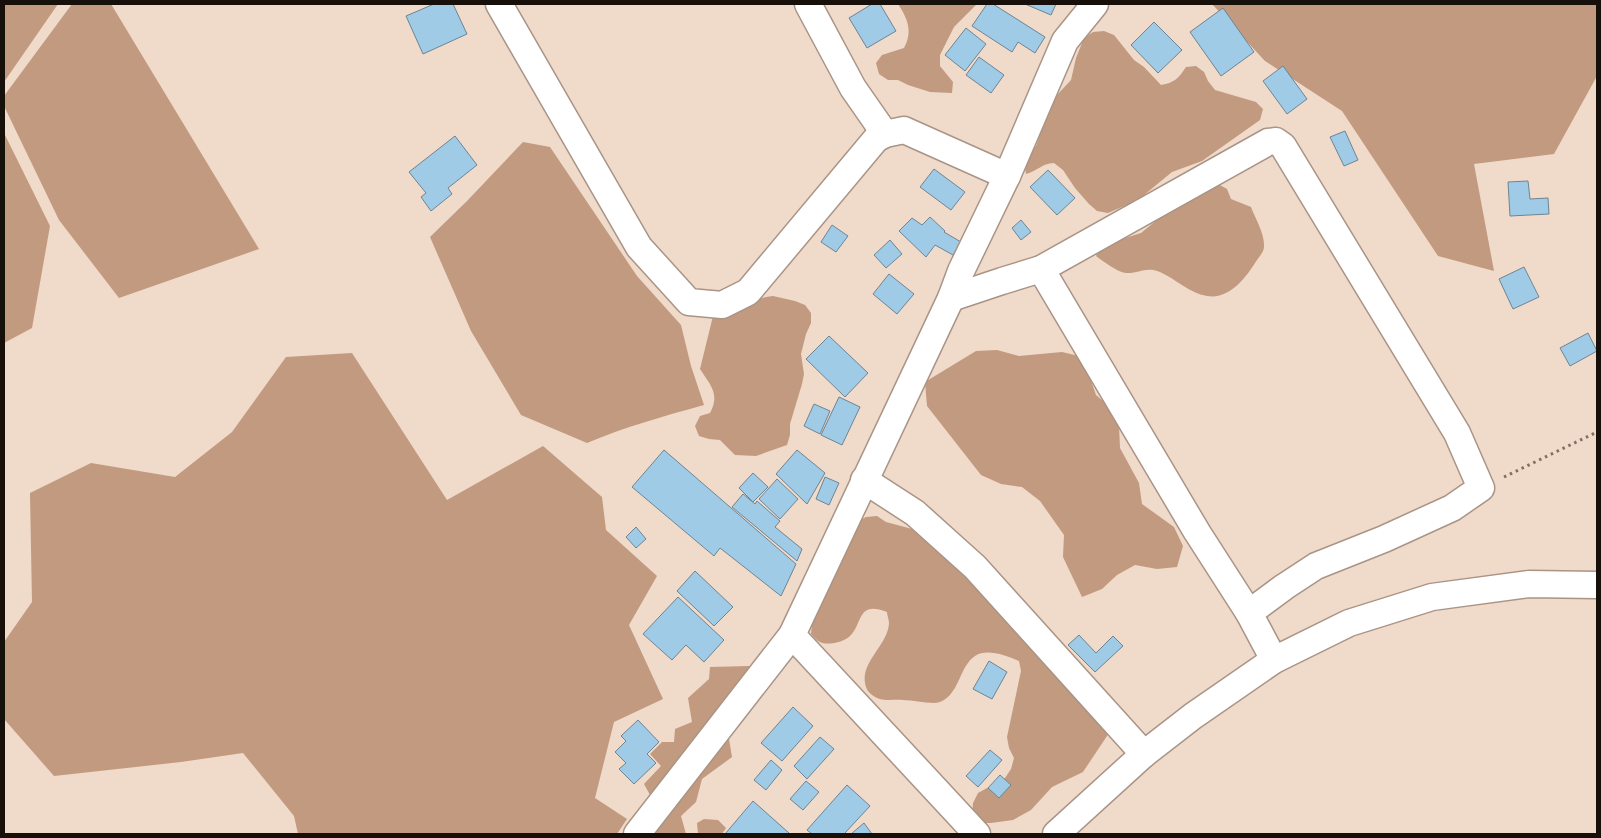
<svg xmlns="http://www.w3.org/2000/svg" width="1601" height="838" font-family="'IBM Plex Sans',sans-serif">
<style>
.forest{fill:#c19a7f}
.building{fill:#9fcbe7;stroke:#6f8492}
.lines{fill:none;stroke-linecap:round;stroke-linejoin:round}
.minor-casing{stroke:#a99486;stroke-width:29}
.path{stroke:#7f7066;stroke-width:3;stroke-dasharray:2.5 4;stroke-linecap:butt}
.minor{stroke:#fff;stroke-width:26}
</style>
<rect width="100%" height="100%" fill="#f0daca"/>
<!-- forest -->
<g class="forest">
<polygon points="4,4 58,4 4,82"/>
<polygon points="72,4 111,4 259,249 119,298 59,220 4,106 4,96"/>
<path d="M898 4H977L954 27 940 55V66L953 82 952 93 930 92 908 85 898 80H888L879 74 876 63 882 55 904 48C913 32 908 19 898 4Z"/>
<polygon points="1212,4 1597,4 1597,76 1554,154 1474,164 1494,271 1438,256 1342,111 1265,61"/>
<path d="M1104 31 1114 35 1134 60 1144 67 1161 85C1174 83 1179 78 1186 67L1196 66 1204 72 1208 81 1215 90 1256 102 1263 109 1260 120 1202 161 1172 172 1138 200 1108 213 1097 211 1089 204 1075 188 1063 170 1054 163C1041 164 1039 170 1026 174L1024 163 1029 153 1036 146 1047 115 1057 95 1071 80 1076 58 1084 38 1093 32Z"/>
<polygon points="4,133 50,226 32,328 4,343"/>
<path d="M523 142 550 147 637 276 681 325 691 366 704 405C664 416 625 427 587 443L521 415 471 331 430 237 467 201Z"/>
<path d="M1218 184 1227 189 1231 199 1251 207C1255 218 1265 234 1264 247 1264 251 1260 256 1257 260 1247 276 1230 300 1207 296 1189 293 1176 279 1160 272 1146 266 1138 274 1126 273 1117 272 1103 261 1096 256L1100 246 1141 233 1158 219Z"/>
<path d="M773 296 795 301 805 305 811 313V323L806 334 801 354 804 374 802 384 790 424V435L787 445 756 456 735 455 720 440 709 439 699 436 695 426 700 416 710 413C720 394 711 386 700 369L713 316C731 309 755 298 773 296Z"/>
<polygon points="997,350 1019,356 1062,352 1083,357 1096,395 1111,408 1119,426 1120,448 1139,483 1142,504 1174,527 1183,546 1177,567 1157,569 1135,565 1117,575 1102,589 1082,597 1063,557 1064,535 1040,501 1022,487 1001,484 981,475 927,406 925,382 976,351"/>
<polygon points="352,353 447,500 543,446 602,497 606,530 657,576 629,625 663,699 614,722 595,798 627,819 617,834 298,834 294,816 243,753 181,762 54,776 4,719 4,642 32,602 30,493 91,463 175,477 232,432 286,357"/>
<path d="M877 516 886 522 916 530 973 577 990 603 1113 727 1083 772 1052 787 1031 810 1013 820 991 823H980L972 815 973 803 978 793 1005 778 1011 769 1014 758 1009 748 1007 737 1021 671 1019 661C1007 656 987 648 975 656 960 666 960 690 944 700 941 702 937 703 934 703 923 703 913 700 903 700 896 699 887 701 880 699 874 697 868 693 866 687 858 663 888 646 889 623 889 620 887 615 887 612 857 600 863 623 850 636 844 642 828 646 820 642 817 641 814 637 811 634L812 623 857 522 866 517Z"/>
<polygon points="762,664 655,804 644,784 661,766 650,754 662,742 674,742 675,729 692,722 688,698 709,679 710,667 750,666"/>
<polygon points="728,733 732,757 702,779 696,802 681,816 686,834 643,834"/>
<polygon points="704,819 718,820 726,828 722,834 698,834 697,823"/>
</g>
<!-- building -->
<g class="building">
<polygon points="434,4 453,4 467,34 423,54 406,16"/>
<polygon points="872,4 880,4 896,31 867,48 849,18"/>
<polygon points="987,4 993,4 1045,37 1035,53 1018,42 1012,52 972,26"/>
<polygon points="1025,4 1056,4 1051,15"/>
<polygon points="1223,8 1254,52 1221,76 1190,32"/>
<polygon points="1154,22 1182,50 1158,73 1131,45"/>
<polygon points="966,28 986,44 965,71 945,55"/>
<polygon points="979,57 1004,75 991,93 966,75"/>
<polygon points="1283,66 1307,99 1287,114 1263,81"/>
<polygon points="1345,131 1358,160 1344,166 1330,137"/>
<polygon points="455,136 477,165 448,188 452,194 431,211 421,197 426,193 409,172"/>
<polygon points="934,169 965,192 951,210 920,187"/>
<polygon points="1048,170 1075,198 1057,215 1030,187"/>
<polygon points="1528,181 1530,199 1548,198 1549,214 1510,216 1508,182"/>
<polygon points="930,217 945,231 944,232 961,242 953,255 935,245 926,257 899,231 912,218 922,225"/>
<polygon points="1021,220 1031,232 1021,240 1012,228"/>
<polygon points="832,225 848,236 836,252 821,242"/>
<polygon points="890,240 902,254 886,268 874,255"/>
<polygon points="1524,267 1539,297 1513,309 1499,279"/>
<polygon points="889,274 914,294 897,314 873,294"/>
<polygon points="1588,333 1597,351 1570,366 1560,348"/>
<polygon points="829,336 868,373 845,397 806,359"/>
<polygon points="839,397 860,407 842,445 821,435"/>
<polygon points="814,404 830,411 820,434 804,426"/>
<polygon points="664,450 796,564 781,596 720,548 714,556 632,487"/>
<polygon points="797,450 825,473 807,504 776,474"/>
<polygon points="753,473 768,487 753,502 739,488"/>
<polygon points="825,477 839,483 829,505 816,499"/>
<polygon points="777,479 798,499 780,519 759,499"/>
<polygon points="743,494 755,504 757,501 780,521 775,527 802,549 797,561 732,507"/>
<polygon points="636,527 646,539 636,548 626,537"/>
<polygon points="695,571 733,607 714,626 677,591"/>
<polygon points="678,597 724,640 704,662 686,645 672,660 643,634"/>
<polygon points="1079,635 1096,653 1113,636 1123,646 1095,672 1068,645"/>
<polygon points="989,661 1007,672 992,699 973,689"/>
<polygon points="793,707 813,726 782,761 761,743"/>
<polygon points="638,720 659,742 647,754 656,763 634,784 619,769 626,763 615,752 626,741 621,736"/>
<polygon points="820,737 834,749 807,779 794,766"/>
<polygon points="990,750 1002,760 978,787 966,776"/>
<polygon points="771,760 782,770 766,790 754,780"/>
<polygon points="1000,775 1011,785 999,798 988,788"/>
<polygon points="806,781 819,792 803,810 790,799"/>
<polygon points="847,785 870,806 844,834 812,834 807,830"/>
<polygon points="753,801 789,833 788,834 725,834"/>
<polygon points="864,823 872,834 851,834"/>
</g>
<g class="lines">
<!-- minor casing -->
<g class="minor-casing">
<g id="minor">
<polyline points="499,4 639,247 689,302 722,305 748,292 876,139 885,134 904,130 1007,176"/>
<polyline points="808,4 853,88 885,134"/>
<polyline points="1041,269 1197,532 1249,613 1274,660"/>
<polyline points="951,298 1002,281 1041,269 1268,142 1276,141 1283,146 1457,433 1481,488 1452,508 1384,539 1316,566 1284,587 1249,613"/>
<polyline points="864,480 915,513 975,567 1144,754"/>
<polyline points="792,635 977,834"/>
<polyline points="637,834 792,635 951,298 961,271 1007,176 1065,41 1095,4"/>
<polyline points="1056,834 1144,754 1193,716 1274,660 1349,623 1432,597 1529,584 1597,585"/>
</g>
</g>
<!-- path -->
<polyline class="path" points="1504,477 1597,432"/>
<!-- minor -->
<use href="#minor" class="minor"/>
</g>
<!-- border -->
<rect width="1601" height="838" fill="none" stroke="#170f0a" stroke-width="10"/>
</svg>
